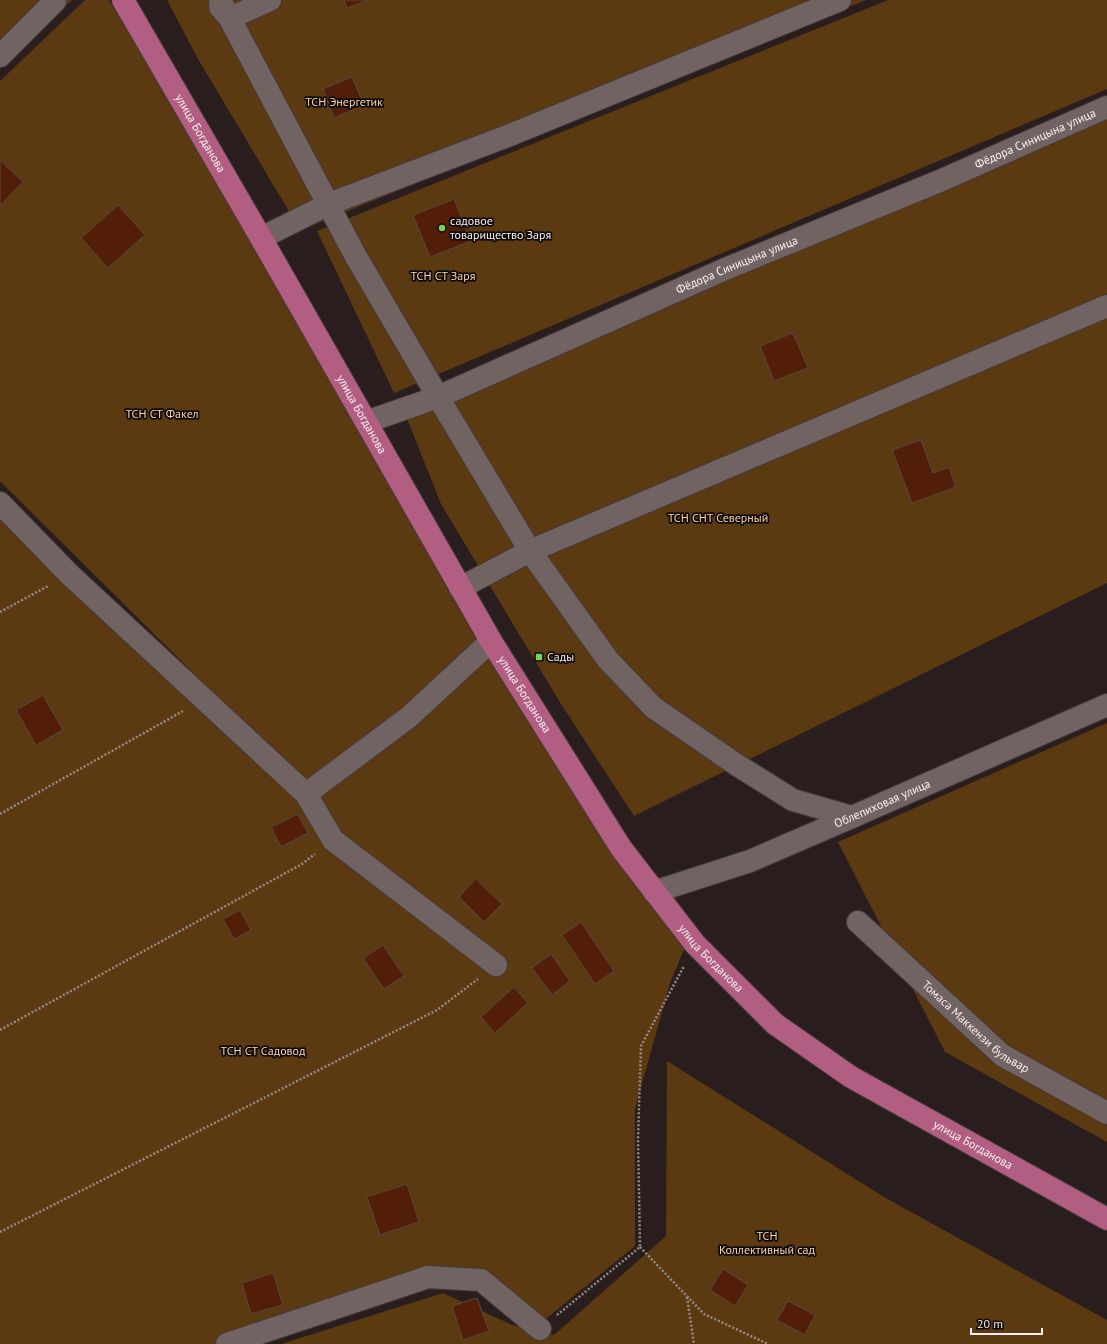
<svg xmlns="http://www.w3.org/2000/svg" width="1107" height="1344" font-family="'PT Sans',sans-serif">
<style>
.green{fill:#5b3911}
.building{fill:#521e07;stroke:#564944}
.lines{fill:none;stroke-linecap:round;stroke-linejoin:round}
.minor-casing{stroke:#453a3b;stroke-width:24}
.major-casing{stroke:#453a3b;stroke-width:24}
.path{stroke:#968b8b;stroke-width:2.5;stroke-dasharray:2 2;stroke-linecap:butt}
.minor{stroke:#726363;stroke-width:22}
.major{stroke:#b25d82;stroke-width:22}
.poi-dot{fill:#76d25a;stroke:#0e0909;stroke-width:1.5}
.labels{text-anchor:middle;stroke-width:3.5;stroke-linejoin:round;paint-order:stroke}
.park-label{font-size:12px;fill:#fcd4ac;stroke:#0e0909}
.street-label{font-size:12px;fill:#f8efef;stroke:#0e0909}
.poi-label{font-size:12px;fill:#f8efef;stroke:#0e0909;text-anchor:start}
</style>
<rect width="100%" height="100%" fill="#2a1d1d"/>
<!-- green -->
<g class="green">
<polygon points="0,0 72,0 0,69"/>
<polygon points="85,0 109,0 239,221 477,641 401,713 306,785 0,481 0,81"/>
<polygon points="167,0 866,0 299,231 287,208 198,59"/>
<polygon points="888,0 1107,0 1107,89 394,393 317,231"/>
<polygon points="1107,112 1107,583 634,816 561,704 441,504 400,401"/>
<polygon points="0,492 78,572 315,794 488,651 685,947 670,983 635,1109 635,1246 541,1323 481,1274 420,1275 213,1344 0,1344"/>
<polygon points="1107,723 1107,1142 945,1052 838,842"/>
<polygon points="667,1061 884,1197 1107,1320 1107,1344 281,1344 443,1293 512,1325 554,1335 666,1236"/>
</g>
<!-- building -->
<g class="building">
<polygon points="344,0 369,0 347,8"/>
<polygon points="352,77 364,105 334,118 323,89"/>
<polygon points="0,160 23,182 0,206"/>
<polygon points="454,199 471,241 430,257 413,215"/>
<polygon points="118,205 145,235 108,268 81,238"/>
<polygon points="793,333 808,368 774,381 760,346"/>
<polygon points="921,440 933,473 949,467 956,487 912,503 892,450"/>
<polygon points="43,695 63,730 36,745 16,710"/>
<polygon points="298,814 308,833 281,847 271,827"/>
<polygon points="476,879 502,904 484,922 459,897"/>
<polygon points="240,910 251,930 234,939 223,919"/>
<polygon points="581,922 614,971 595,984 562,935"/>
<polygon points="383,945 404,976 384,989 363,958"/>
<polygon points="551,954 570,981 552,995 532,968"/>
<polygon points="514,987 528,1003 495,1033 481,1017"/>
<polygon points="407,1184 419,1222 380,1235 367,1197"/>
<polygon points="723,1269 748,1285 735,1306 710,1290"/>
<polygon points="273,1273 283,1305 251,1314 242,1283"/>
<polygon points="477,1298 489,1331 463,1340 452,1306"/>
<polygon points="788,1301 815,1315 805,1335 777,1320"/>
</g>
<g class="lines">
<!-- minor casing -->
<g class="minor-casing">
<g id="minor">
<polyline points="220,0 355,255 438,397 530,551 608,660 654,708 737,765 793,800 852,817"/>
<polyline points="220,7 230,18 270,0"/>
<polyline points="0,56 55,1"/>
<polyline points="261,238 329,204 510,135 840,0"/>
<path id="s1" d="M366 422 438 397 723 270 942 180 1107 107"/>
<polyline points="0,503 69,574 306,794 333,840 496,965"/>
<polyline points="460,588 530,551 1107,306"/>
<polyline points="306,794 409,717 491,641"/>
<path id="s2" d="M654 892 750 861 852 817 1107 705"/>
<path id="s3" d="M858 922 1002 1055 1107 1113"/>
<polyline points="227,1344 428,1277 481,1280 540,1329"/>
</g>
</g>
<!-- major casing -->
<g class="major-casing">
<g id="major">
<path id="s4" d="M123 0 261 238 491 641 621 848 695 944 775 1024 851 1077 1107 1219"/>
</g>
</g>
<!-- path -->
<g class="path">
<polyline points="0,612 48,586"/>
<polyline points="0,814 183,711"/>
<polyline points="0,1030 302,864 315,854"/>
<polyline points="0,1232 437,1010 478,979"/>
<polyline points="640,1247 704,1314 768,1344"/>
<polyline points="687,1297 694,1344"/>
<polyline points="557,1315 640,1247 638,1139 641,1046 684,966"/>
</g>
<!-- minor -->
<use href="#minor" class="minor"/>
<!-- major -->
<use href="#major" class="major"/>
</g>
<!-- markers -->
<g class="poi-dot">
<circle cx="442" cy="228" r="4"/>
<rect x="535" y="653" width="8" height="8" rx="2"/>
</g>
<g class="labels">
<!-- park labels -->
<g class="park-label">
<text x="344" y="106">ТСН Энергетик</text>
<text x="443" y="280">ТСН СТ Заря</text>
<text x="162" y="418">ТСН СТ Факел</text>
<text x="718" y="522">ТСН СНТ Северный</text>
<text x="263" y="1055">ТСН СТ Садовод</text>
<text x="767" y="1240">ТСН<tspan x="767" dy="14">Коллективный сад</tspan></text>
</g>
<!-- street labels -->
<g class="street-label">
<text dy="4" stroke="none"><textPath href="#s4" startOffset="154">улица Богданова</textPath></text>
<text dy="4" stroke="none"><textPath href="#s1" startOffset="727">Фёдора Синицына улица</textPath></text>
<text dy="4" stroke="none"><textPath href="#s1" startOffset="403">Фёдора Синицына улица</textPath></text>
<text dy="4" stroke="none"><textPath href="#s4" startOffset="478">улица Богданова</textPath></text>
<text dy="4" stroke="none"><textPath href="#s4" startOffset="802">улица Богданова</textPath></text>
<text dy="4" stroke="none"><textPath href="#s2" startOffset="245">Облепиховая улица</textPath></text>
<text dy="4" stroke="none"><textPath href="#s4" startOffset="1126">улица Богданова</textPath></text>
<text dy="4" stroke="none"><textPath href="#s3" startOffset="158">Томаса Маккензи бульвар</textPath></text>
<text dy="4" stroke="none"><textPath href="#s4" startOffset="1450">улица Богданова</textPath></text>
</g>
<!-- poi labels -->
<g class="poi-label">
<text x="450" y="225">садовое<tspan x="450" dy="14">товарищество Заря</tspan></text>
<text x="547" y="661">Сады</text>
</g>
</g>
<!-- scale -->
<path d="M971 1328v6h71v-6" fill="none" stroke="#f8efef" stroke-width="2"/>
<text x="977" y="1328" font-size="12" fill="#f8efef" stroke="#0e0909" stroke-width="3" paint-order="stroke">20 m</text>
</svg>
